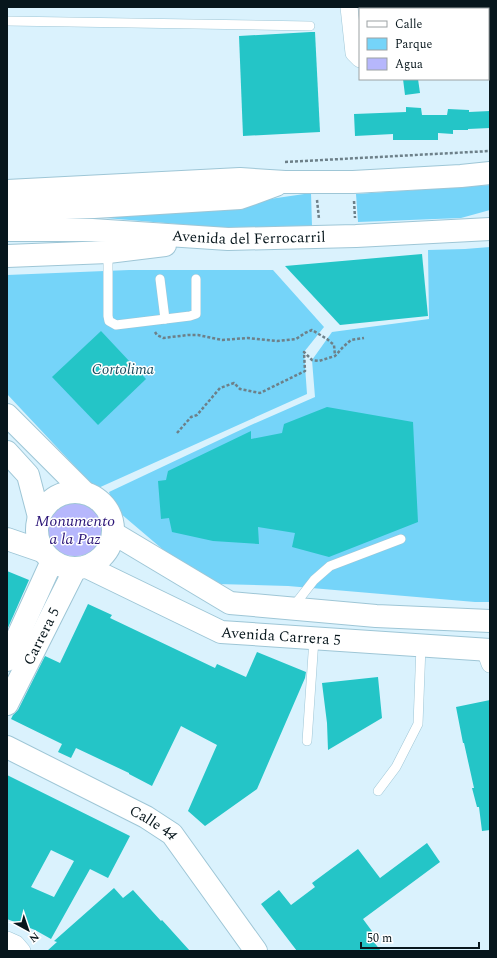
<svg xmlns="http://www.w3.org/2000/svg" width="497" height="958" font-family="Spectral,serif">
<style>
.green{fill:#75d4f9}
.water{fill:#b6b7fc}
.building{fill:#24c5c7;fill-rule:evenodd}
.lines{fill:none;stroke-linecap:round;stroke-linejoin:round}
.service-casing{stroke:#9ec6d6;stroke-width:10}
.minor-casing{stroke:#9ec6d6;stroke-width:18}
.tertiary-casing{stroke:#9ec6d6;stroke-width:24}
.secondary-casing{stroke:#9ec6d6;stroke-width:24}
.primary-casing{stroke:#9ec6d6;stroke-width:24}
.path{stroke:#6d8089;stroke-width:2.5;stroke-dasharray:3 2;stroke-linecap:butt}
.service{stroke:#fff;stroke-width:9}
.minor{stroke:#fff;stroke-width:17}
.tertiary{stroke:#fff;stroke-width:22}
.secondary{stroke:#fff;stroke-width:22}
.primary{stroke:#fff;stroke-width:22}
.labels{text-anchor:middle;stroke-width:3;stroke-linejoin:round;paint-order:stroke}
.street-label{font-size:15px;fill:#07161c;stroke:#fff}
.park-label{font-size:15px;font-style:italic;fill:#1a4d5f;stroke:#fff}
.water-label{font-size:16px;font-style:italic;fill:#2c1678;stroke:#fff}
</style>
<rect width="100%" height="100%" fill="#daf2fd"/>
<!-- green -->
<g class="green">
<polygon points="490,185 490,210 461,218 358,222 356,194"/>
<polygon points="311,193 312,226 224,228 106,218 106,216 246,205 270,199"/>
<polygon points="490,247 490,602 475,602 288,586 217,584 167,553 120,513 113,504 109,492 251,425 315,397 312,360 332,332 429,319 428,250 465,249"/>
<polygon points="129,270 273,270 324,327 304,352 307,394 96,489 7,394 7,275"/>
</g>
<!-- water -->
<path class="water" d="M74 502C78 502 82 503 86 504 101 511 108 528 99 542 94 551 85 557 74 556 69 556 64 555 60 552 44 542 42 516 59 505 64 503 69 502 74 502Z"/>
<!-- building -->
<g class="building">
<polygon points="311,32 315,32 320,132 243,136 239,36"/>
<polygon points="403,79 418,79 420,93 405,95"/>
<polygon points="406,107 421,108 422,115 447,115 448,109 469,110 469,112 490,111 490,128 468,129 468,130 453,130 453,134 438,133 438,140 393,140 393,134 355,136 354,114 406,112"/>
<polygon points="422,254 428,316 340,325 285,266"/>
<polygon points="101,331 146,379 98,425 52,377"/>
<polygon points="327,407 413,422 418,522 329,557 292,547 295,533 258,527 259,544 213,541 172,532 169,518 161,519 158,481 166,480 168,471 251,431 251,439 282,433 284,424"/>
<polygon points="7,571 29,580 7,630"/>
<polygon points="88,604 112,615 110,618 215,668 217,664 246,677 257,652 306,672 305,678 257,789 205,826 188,811 217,745 181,726 152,786 129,774 129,773 76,748 71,758 58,752 62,744 11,719 13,715 18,710 45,656 60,663"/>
<polygon points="378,677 382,718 328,750 327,723 322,683"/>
<polygon points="490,700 490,830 482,831 479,807 477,807 472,788 474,788 464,743 463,743 456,707"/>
<path d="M7 775 130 836 108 878 90 869 51 939 35 930 7 919ZM51 850 74 861 54 897 31 887Z"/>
<polygon points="427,843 440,862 363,919 377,938 373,941 381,951 297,951 261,904 279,890 291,905 315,887 312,883 358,849 380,878"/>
<polygon points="114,888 123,898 133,890 161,921 162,920 190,951 47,951 57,942 54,941"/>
</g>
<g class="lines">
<!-- service casing -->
<g class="service-casing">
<g id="service">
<polyline points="7,21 310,26"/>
<polyline points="108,252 108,316 109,321 116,325 190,316 196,314 196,279"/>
<polyline points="160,279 165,319"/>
<polyline points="293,607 314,580 330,566 401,539"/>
<polyline points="307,741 314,639"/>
<polyline points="378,791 396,767 418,724 421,646"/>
</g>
</g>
<!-- minor casing -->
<g class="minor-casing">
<g id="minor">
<polyline points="349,7 354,53 360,59"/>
<polyline points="488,46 490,46"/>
<polyline points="485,650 490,664"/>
<polyline points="7,940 16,944 22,951"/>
</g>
</g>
<!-- tertiary casing -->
<g class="tertiary-casing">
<g id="tertiary">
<polyline points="7,660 52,561"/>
<path id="s1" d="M7 704 75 569"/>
<path id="s2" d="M7 747 146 817 172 834 256 951"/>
</g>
</g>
<!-- secondary casing -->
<g class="secondary-casing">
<g id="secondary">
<polyline points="7,415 85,493"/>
<polyline points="7,452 28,475 39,517"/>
<circle cx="75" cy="530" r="38"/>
<polyline points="113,533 230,603 376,616 490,621"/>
<polyline points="7,539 42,551"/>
<path id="s3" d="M87 567 221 632 490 650"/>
</g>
</g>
<!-- primary casing -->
<g class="primary-casing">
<g id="primary">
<polyline points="7,191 240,179 285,182 353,182 461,176 490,173"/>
<polyline points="7,210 94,207 240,198 276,185"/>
<path id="s4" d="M7 230H92L228 239 356 236 490 229"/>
<polyline points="7,256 108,252 165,245"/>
</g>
</g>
<!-- path -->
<g class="path">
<polyline points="285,162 490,151"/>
<polyline points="317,200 319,219"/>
<polyline points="354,201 355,218"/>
<polyline points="155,332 157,335 163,338 188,335 198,335 222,340 248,338 277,341 296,339 305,333 312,330 327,339 334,345 335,356"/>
<polyline points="177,433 191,417 197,415 220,388 234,383 240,389 260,393 305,371 304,352 312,360 319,361 335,356 343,347 351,340 364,338"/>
</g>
<!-- service -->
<use href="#service" class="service"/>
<!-- minor -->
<use href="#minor" class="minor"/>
<!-- tertiary -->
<use href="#tertiary" class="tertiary"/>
<!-- secondary -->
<use href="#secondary" class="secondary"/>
<!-- primary -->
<use href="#primary" class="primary"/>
</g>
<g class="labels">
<!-- street labels -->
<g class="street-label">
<text dy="5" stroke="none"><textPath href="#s4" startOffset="242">Avenida del Ferrocarril</textPath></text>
<text dy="5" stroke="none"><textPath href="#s3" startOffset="209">Avenida Carrera 5</textPath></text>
<text dy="5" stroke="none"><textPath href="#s1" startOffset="76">Carrera 5</textPath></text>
<text dy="5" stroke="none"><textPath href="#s2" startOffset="165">Calle 44</textPath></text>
</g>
<!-- park labels -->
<g class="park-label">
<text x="123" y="374">Cortolima</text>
</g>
<!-- water labels -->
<g class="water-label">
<text x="75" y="526">Monumento<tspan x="75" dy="18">a la Paz</tspan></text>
</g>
</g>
<!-- border -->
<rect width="497" height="958" fill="none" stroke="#07161c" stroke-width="16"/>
<!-- legend -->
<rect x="359" y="8" width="130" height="72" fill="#ffffff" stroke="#9ca2a4"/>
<rect x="367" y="21" width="20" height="6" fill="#ffffff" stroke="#9ca2a4"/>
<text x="395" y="28" font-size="12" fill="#07161c">Calle</text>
<rect x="367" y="38" width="20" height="12" fill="#75d4f9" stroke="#9ca2a4"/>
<text x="395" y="48" font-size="12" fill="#07161c">Parque</text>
<rect x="367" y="58" width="20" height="12" fill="#b6b7fc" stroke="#9ca2a4"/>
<text x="395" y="68" font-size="12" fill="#07161c">Agua</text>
<!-- north arrow -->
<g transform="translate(28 930) rotate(140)" stroke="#ffffff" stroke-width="3" paint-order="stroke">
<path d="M0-3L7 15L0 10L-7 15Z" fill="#07161c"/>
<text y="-6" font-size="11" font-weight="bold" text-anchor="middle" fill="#07161c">N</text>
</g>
<!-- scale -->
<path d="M361 942v6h118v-6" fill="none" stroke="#07161c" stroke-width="2"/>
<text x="367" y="942" font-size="12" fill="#07161c" stroke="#ffffff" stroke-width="3" paint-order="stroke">50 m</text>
</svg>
